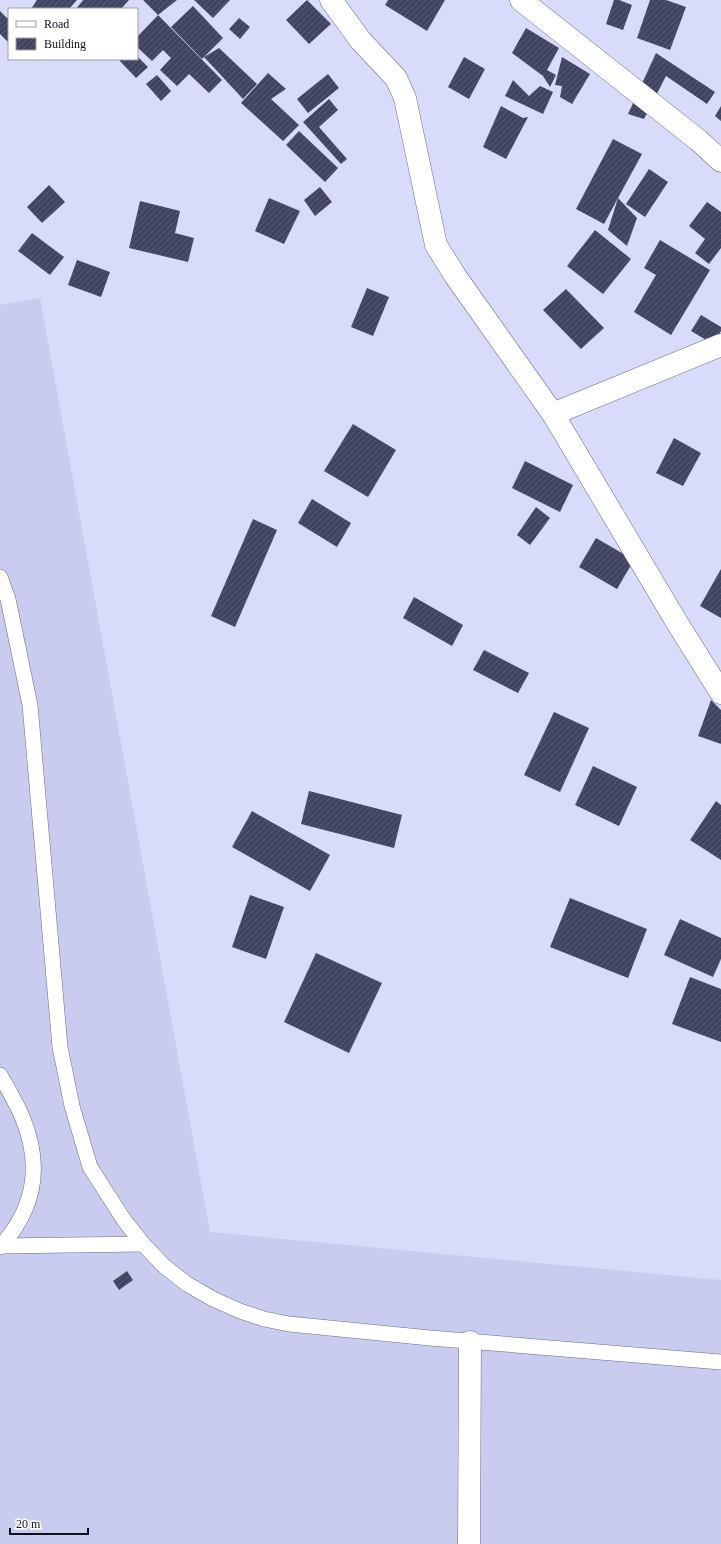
<svg xmlns="http://www.w3.org/2000/svg" width="721" height="1544" font-family="Georgia,serif">
<style>
.built{fill:#c9ccef}
.building{fill:url(#building-hatch)}
.lines{fill:none;stroke-linecap:round;stroke-linejoin:round}
.service-casing{stroke:#696b8d;stroke-width:16}
.minor-casing{stroke:#696b8d;stroke-width:23}
.service{stroke:#fff;stroke-width:15}
.minor{stroke:#fff;stroke-width:22}
</style>
<defs>
<pattern id="building-hatch" width="6" height="6" patternUnits="userSpaceOnUse"><rect width="6" height="6" fill="#424463"/><path d="M-1 1l2-2M0 6l6-6M5 7l2-2" fill="none" stroke="#595b75"/></pattern>
</defs>
<rect width="100%" height="100%" fill="#d9dbfa"/>
<!-- built -->
<polygon class="built" points="40,298 210,1232 721,1280 721,1544 0,1544 0,305"/>
<!-- building -->
<g class="building">
<polygon points="37,0 77,0 69,9 31,9"/>
<polygon points="83,0 129,0 121,9 76,9"/>
<polygon points="143,0 177,0 158,15"/>
<polygon points="194,0 230,0 213,18"/>
<polygon points="307,0 331,24 309,44 286,20"/>
<polygon points="388,0 445,0 427,31 385,5"/>
<polygon points="614,0 619,0 632,5 623,30 606,24"/>
<polygon points="650,0 666,0 686,7 670,50 637,38"/>
<polygon points="193,6 223,38 202,59 171,27"/>
<polygon points="0,11 7,18 9,16 9,43 0,34"/>
<polygon points="158,15 222,80 209,93 189,74 177,86 160,70 171,58 163,50 152,61 137,47 137,37"/>
<polygon points="239,18 250,27 240,39 229,29"/>
<polygon points="526,28 559,48 547,70 556,75 550,87 543,76 512,53"/>
<polygon points="219,48 257,84 243,99 204,57"/>
<polygon points="656,53 715,92 707,104 666,76 644,119 628,114"/>
<polygon points="137,56 148,67 136,78 118,59 137,59"/>
<polygon points="464,57 485,69 469,99 448,87"/>
<polygon points="562,57 590,74 572,104 560,97 562,86 555,85"/>
<polygon points="268,73 286,89 271,99 299,125 283,141 241,103"/>
<polygon points="328,74 339,88 308,113 297,99"/>
<polygon points="157,75 171,91 161,101 146,84"/>
<polygon points="513,80 529,96 540,86 553,92 543,114 505,96"/>
<polygon points="329,99 338,110 319,127 347,159 341,164 303,122"/>
<polygon points="501,106 523,118 528,117 506,159 483,147"/>
<polygon points="721,106 721,121 715,116"/>
<polygon points="299,131 338,168 325,182 286,145"/>
<polygon points="613,139 642,154 618,198 637,218 627,246 608,230 618,198 604,224 576,209"/>
<polygon points="649,169 668,182 645,217 626,204"/>
<polygon points="49,185 65,202 42,223 27,207"/>
<polygon points="320,187 332,202 315,216 304,200"/>
<polygon points="269,198 300,211 284,244 255,231"/>
<polygon points="140,201 180,211 175,233 194,238 188,262 129,248"/>
<polygon points="707,202 721,212 721,248 709,264 695,253 705,239 689,226"/>
<polygon points="595,230 631,259 603,294 567,266"/>
<polygon points="32,233 64,257 50,275 18,251"/>
<polygon points="660,240 710,270 671,335 634,312 656,275 644,268"/>
<polygon points="77,260 110,272 101,297 68,285"/>
<polygon points="367,288 389,297 373,336 351,327"/>
<polygon points="566,289 604,328 581,349 543,310"/>
<polygon points="701,315 721,327 721,331 713,344 691,331"/>
<polygon points="353,424 396,450 368,497 324,471"/>
<polygon points="674,438 701,453 683,486 656,473"/>
<polygon points="525,461 573,485 560,512 512,488"/>
<polygon points="312,499 351,523 337,547 298,523"/>
<polygon points="536,507 550,518 530,545 517,535"/>
<polygon points="253,519 277,530 235,627 211,616"/>
<polygon points="596,538 634,560 617,589 579,567"/>
<polygon points="721,569 721,618 700,606"/>
<polygon points="414,597 463,625 452,646 403,618"/>
<polygon points="484,650 529,673 518,693 473,670"/>
<polygon points="711,700 721,710 721,744 698,736"/>
<polygon points="554,712 589,728 560,792 524,775"/>
<polygon points="593,766 637,787 619,826 575,805"/>
<polygon points="309,791 402,815 394,848 301,824"/>
<polygon points="716,801 721,805 721,860 690,840"/>
<polygon points="252,811 330,855 310,891 232,847"/>
<polygon points="250,895 284,907 266,959 232,947"/>
<polygon points="570,898 647,929 628,978 550,947"/>
<polygon points="680,919 721,938 721,959 713,977 664,955"/>
<polygon points="316,953 382,983 349,1053 284,1022"/>
<polygon points="690,977 721,989 721,1042 672,1024"/>
<polygon points="127,1271 133,1280 119,1290 113,1281"/>
</g>
<g class="lines">
<!-- service casing -->
<g class="service-casing">
<g id="service">
<polyline points="0,577 8,599 30,705 60,1047 72,1106 90,1167 124,1220 143,1244 164,1266 187,1284 213,1299 240,1311 264,1319 289,1324 430,1338 721,1362"/>
<path d="M0 1075C8 1089 17 1104 23 1119 42 1166 35 1209 0 1247"/>
<polyline points="0,1246 143,1244"/>
</g>
</g>
<!-- minor casing -->
<g class="minor-casing">
<g id="minor">
<polyline points="331,0 361,41 396,78 405,98 436,245 456,277 553,414 676,621 721,693"/>
<polyline points="521,0 698,140 721,161"/>
<polyline points="553,414 721,345"/>
<polyline points="469,1544 470,1342"/>
</g>
</g>
<!-- service -->
<use href="#service" class="service"/>
<!-- minor -->
<use href="#minor" class="minor"/>
</g>
<!-- legend -->
<rect x="8" y="8" width="130" height="52" fill="#ffffff" stroke="#9f9fa4"/>
<rect x="16" y="21" width="20" height="6" fill="#ffffff" stroke="#9f9fa4"/>
<text x="44" y="28" font-size="12" fill="#0e0f1c">Road</text>
<rect x="16" y="38" width="20" height="12" fill="url(#building-hatch)" stroke="#9f9fa4"/>
<text x="44" y="48" font-size="12" fill="#0e0f1c">Building</text>
<!-- scale -->
<path d="M10 1528v6h78v-6" fill="none" stroke="#0e0f1c" stroke-width="2"/>
<text x="16" y="1528" font-size="12" fill="#0e0f1c" stroke="#ffffff" stroke-width="3" paint-order="stroke">20 m</text>
</svg>
